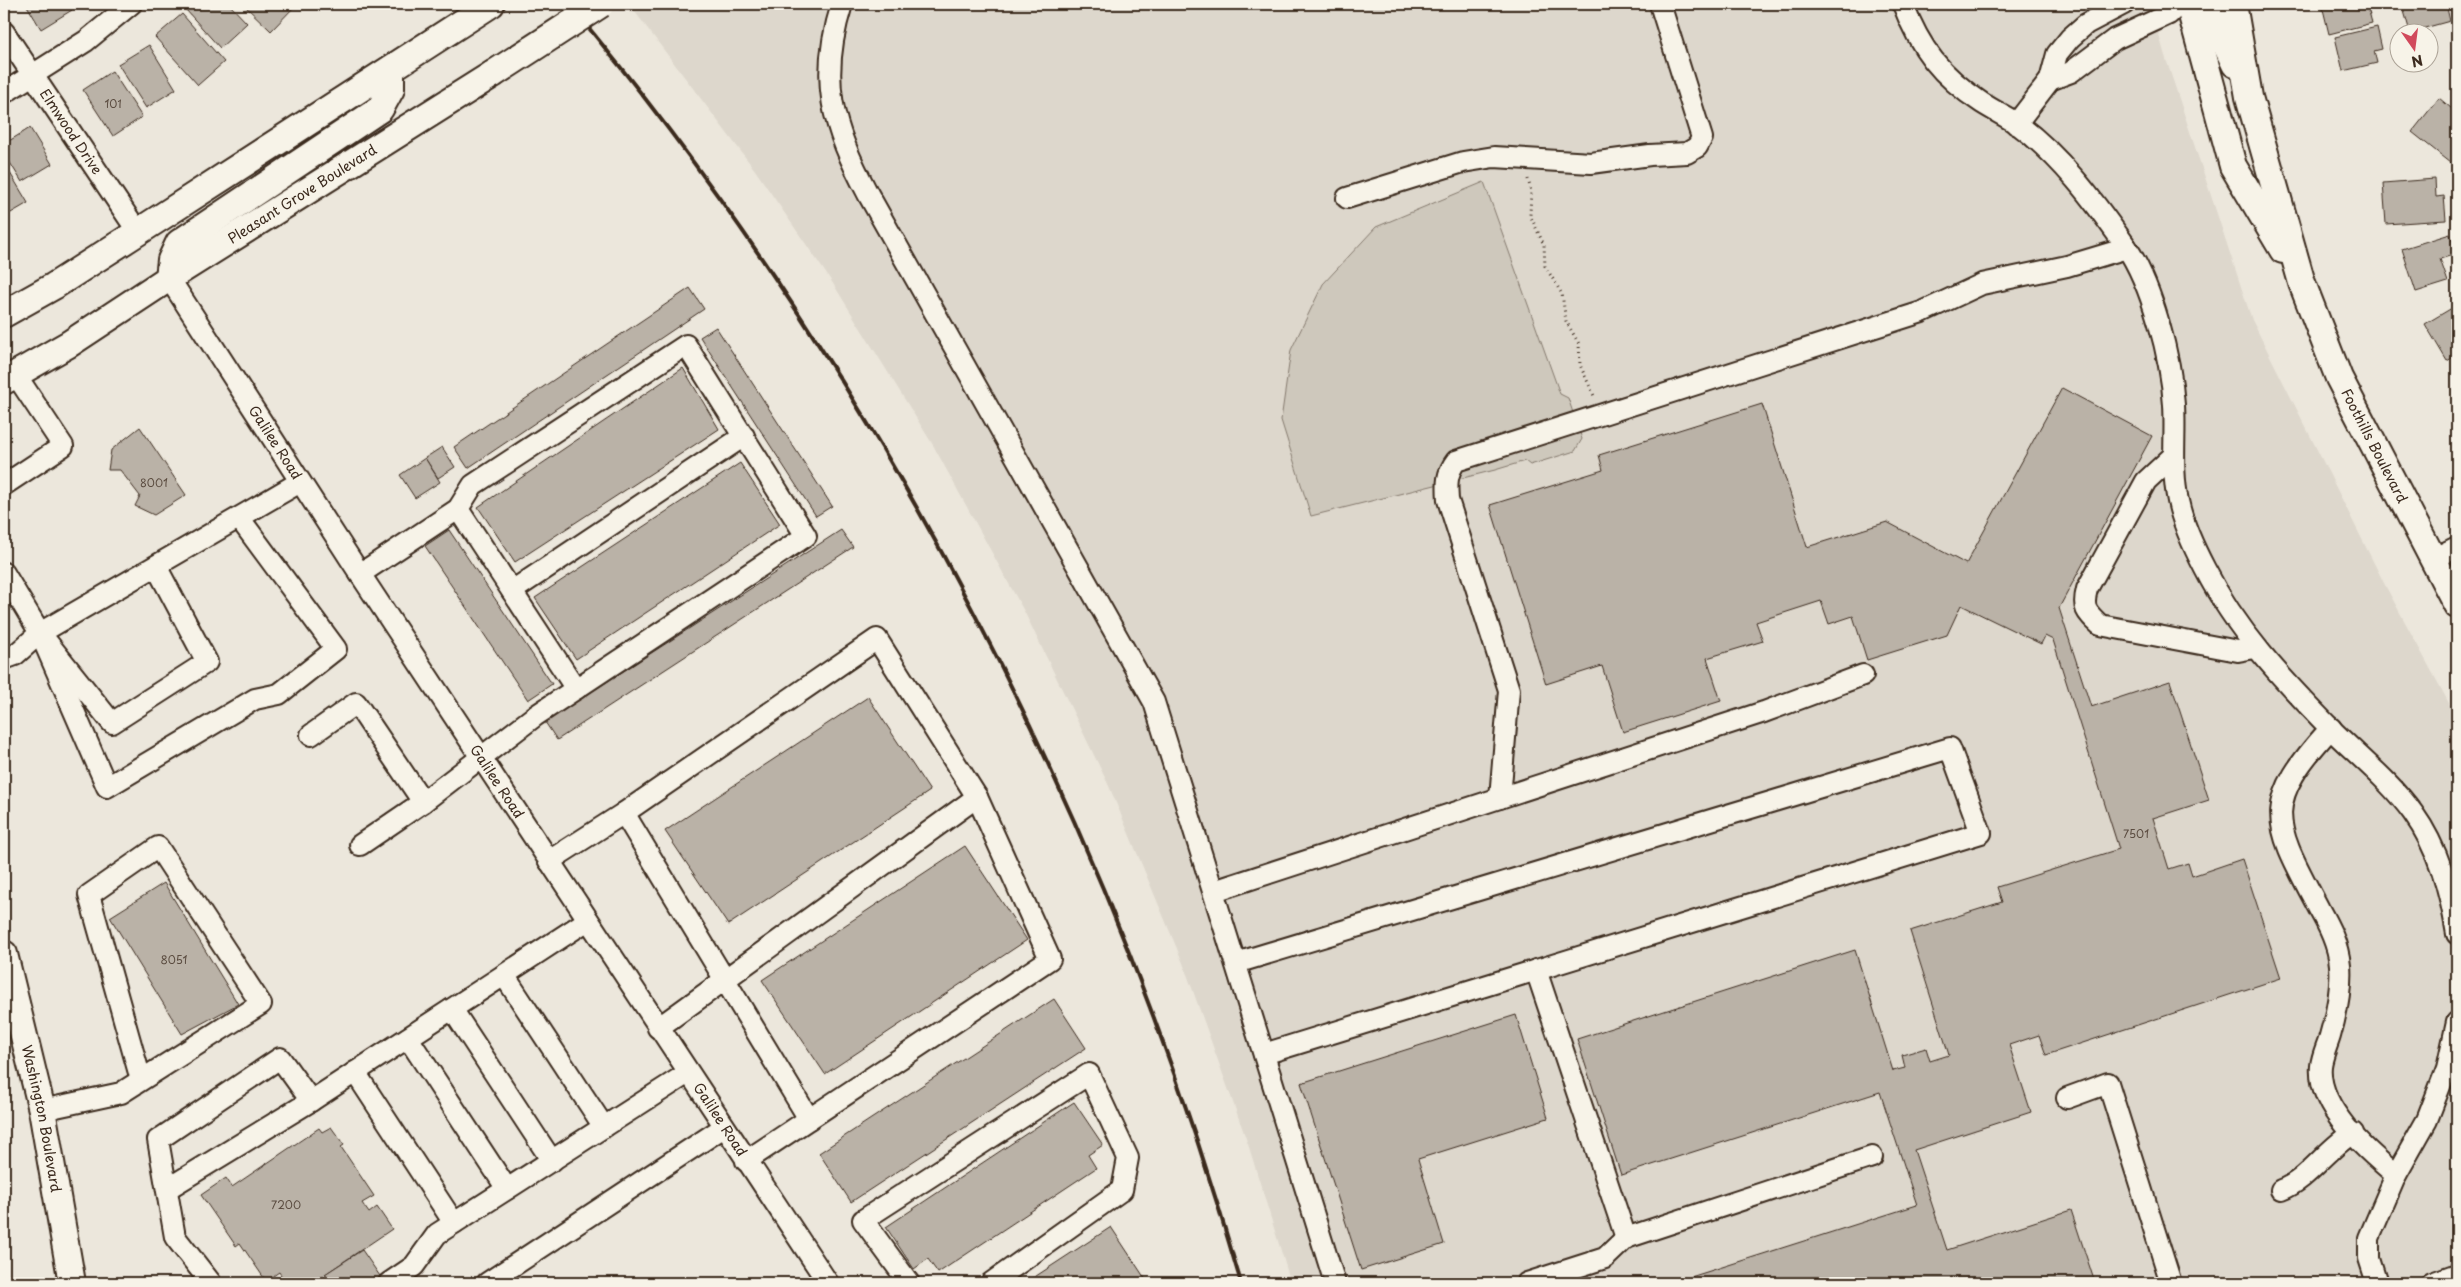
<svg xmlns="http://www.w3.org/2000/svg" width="2461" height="1287" font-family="'Playpen Sans',sans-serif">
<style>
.built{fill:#ddd7cc}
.green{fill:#cec8bc;stroke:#84796d}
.building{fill:#bab2a7;stroke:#3b2a1e}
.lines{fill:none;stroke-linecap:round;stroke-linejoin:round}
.minor-casing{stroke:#3b2a1e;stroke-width:24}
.major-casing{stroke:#3b2a1e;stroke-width:30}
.path{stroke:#3b2a1e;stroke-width:3;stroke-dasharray:1 4;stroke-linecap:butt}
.minor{stroke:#f7f3e8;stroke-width:20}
.major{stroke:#f7f3e8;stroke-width:26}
.rail{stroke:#3b2a1e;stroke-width:4}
.major-bridge-casing{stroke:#3b2a1e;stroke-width:30;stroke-linecap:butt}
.major-bridge{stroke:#f7f3e8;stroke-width:26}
.labels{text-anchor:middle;stroke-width:5;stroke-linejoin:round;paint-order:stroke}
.number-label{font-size:11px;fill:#5b4c40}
.street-label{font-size:14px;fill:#3b2a1e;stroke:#f7f3e8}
</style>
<rect width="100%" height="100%" fill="#ece7dc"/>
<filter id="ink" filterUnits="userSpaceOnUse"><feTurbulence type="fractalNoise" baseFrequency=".02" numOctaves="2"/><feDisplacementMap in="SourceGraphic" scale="10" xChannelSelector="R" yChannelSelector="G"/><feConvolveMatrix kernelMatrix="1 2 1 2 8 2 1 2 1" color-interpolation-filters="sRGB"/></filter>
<g filter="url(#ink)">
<!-- built -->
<polygon class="built" points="629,4 2150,4 2165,56 2252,320 2386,587 2457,718 2457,1283 1291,1283 1248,1144 1183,963 1109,786 1025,613 933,445 832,282 755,170"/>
<!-- green -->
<polygon class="green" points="1484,182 1560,394 1568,398 1582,439 1575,451 1530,465 1525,461 1495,470 1311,516 1281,420 1291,350 1323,284 1376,227"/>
<!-- building -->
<g class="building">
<polygon points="26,4 68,4 72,10 41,29"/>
<polygon points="192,4 229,4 247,23 220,48 186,10"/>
<polygon points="243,4 295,4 296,5 271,31"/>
<polygon points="2326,4 2367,4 2372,23 2329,34 2322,5"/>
<polygon points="2402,4 2446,4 2450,21 2410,32"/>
<polygon points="182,14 224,62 198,85 155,37"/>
<polygon points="2377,27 2382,49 2374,51 2377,63 2343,71 2335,37"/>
<polygon points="149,45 176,89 146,108 118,64"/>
<polygon points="112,71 142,117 113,136 83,90"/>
<polygon points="2439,98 2457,113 2457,154 2451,163 2412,132"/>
<polygon points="30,128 52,164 22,182 4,153 4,144"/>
<polygon points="4,163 28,203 4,217"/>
<polygon points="2435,179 2436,197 2444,196 2446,220 2386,224 2383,183"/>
<polygon points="2450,234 2456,254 2440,259 2448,282 2416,292 2402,249"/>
<polygon points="690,288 704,309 468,468 454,447"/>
<polygon points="2457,305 2457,355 2447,361 2425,324"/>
<polygon points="716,327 832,506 816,516 700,337"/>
<polygon points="683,368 719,429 515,562 478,507"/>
<polygon points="2062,388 2152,436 2059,608 2091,707 2170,681 2209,800 2153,818 2169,869 2188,863 2192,876 2242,859 2281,978 2046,1055 2039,1035 2009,1045 2031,1112 1914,1150 1947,1250 2071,1210 2095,1283 1672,1283 1917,1205 1880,1092 1621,1175 1577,1039 1855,950 1893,1071 1905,1068 1902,1055 1926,1048 1930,1061 1949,1055 1910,931 2002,902 1997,887 2119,849 2053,640 2045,636 2041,644 1961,605 1947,635 1867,660 1853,616 1829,624 1821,601 1756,622 1763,641 1707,658 1721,701 1623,732 1602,666 1546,684 1490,505 1603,470 1599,455 1762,404 1807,547 1887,522 1966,564"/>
<polygon points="140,427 186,495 154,515 135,506 140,496 120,470 108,470 111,450"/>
<polygon points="442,447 455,467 438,478 425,458"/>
<polygon points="425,458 440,482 415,498 400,475"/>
<polygon points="740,463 780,524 576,659 535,598"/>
<polygon points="449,530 552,684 528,700 425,546"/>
<polygon points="841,530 853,547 557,740 545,722"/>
<polygon points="868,697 930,791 728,925 665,831"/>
<polygon points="965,846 1027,940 825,1074 762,980"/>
<polygon points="164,883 238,1004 182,1034 110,917"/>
<polygon points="1054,999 1086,1048 851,1202 819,1153"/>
<polygon points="1516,1015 1548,1118 1418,1159 1444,1244 1361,1270 1301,1083"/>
<polygon points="1074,1102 1103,1145 1088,1155 1096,1168 938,1273 928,1259 914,1269 886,1227"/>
<polygon points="331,1127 344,1145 341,1147 374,1196 362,1203 369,1213 377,1207 392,1229 312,1283 304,1283 300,1278 292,1283 286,1283 279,1272 266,1281 240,1243 236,1246 201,1195 226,1178 232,1187 319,1128 322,1132"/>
<polygon points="1111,1227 1148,1283 1032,1283 1030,1280"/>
<polygon points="362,1250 382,1279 376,1283 331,1283 325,1274"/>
</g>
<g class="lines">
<!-- minor casing -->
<g class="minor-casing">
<g id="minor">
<path d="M842 4C818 80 832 126 868 194L1154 702 1335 1283"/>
<path d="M1903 4C1920 49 1941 76 1982 103 1993 110 2005 116 2016 123 2060 155 2094 201 2125 245 2152 284 2171 358 2174 405 2176 437 2171 469 2178 501 2183 525 2194 548 2205 569 2236 630 2283 680 2330 728 2358 756 2390 781 2413 813 2439 849 2450 891 2457 934"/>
<path id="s1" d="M4 32 138 232"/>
<polyline points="2050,80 2071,72 2115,39 2169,14 2179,4"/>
<polyline points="4,93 86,41 131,4"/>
<polyline points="2016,124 2050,80 2057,54 2070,38 2086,24 2124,4"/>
<polyline points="1347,198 1463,162 1494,157 1591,163 1650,155 1687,153 1697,147 1702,138 1660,4"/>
<path id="s2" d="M169 278 360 574 828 1283"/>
<path d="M2173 456 2146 481 2087 589C2082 608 2086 612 2100 625L2238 651 2255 648"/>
<polyline points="4,485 63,446 16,375"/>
<polyline points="458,509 576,689"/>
<polyline points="2433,559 2457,547"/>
<polyline points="4,573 40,633 112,723 207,662 156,566"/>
<polyline points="512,591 744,436"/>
<polyline points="40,633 107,787 255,699 279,694 336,649 240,519"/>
<polyline points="4,659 15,655 40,633 300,482"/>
<path d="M2331 728C2259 806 2274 823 2319 909 2329 927 2338 944 2340 965 2342 988 2336 1015 2330 1036 2327 1046 2322 1056 2321 1066 2317 1108 2367 1151 2396 1175"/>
<polyline points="311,735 356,703 423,802 535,716 806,536 686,345 473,485 458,509 360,574"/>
<path d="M1500 798 1509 690 1448 500C1447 485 1446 474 1456 461L1922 312 1982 284 2067 266 2127 248"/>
<polyline points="624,813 877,639 977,797"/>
<polyline points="360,845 423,802"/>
<polyline points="549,861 624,813 809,1119"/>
<polyline points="1214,891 1764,712 1863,675"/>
<polyline points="1236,963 1950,748 1981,833 1264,1054"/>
<polyline points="1536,970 1626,1238 1872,1157"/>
<polyline points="504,975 604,1127"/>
<polyline points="452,1009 552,1161"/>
<polyline points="658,1028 977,797 1050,959 746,1161"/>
<polyline points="408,1038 507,1189"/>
<polyline points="355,1072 454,1223"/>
<polyline points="2067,1098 2108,1083 2171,1283"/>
<polyline points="42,1110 121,1093 261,1004 158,847 89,895 141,1080"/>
<polyline points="167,1189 311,1101"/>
<path d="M2281 1190C2308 1180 2327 1148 2353 1133"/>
<polyline points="211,1283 175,1237 158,1140 280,1058 311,1101 588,920"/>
<polyline points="389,1283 414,1266 437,1234 688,1073"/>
<polyline points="487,1283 724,1127"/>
<polyline points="909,1283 863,1220 1089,1074 1128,1158 1122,1190 991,1283"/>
<polyline points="1527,1283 1605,1258 1626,1238"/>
<polyline points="2377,1283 2369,1258 2369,1238 2396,1175 2427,1120 2447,1068 2457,1022"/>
<polyline points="2432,1283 2457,1274"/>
</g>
</g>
<!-- major casing -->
<g class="major-casing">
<g id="major">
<polyline points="2189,4 2233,166 2283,250"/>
<polyline points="2204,4 2208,6 2235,64"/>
<path id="s3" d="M2233 4 2249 97 2302 283 2339 378 2457 605"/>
<polyline points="169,278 171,260 179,243 380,109 391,89 391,69"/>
<polyline points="4,314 54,286 138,232 491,4"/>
<path id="s4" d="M4 381 69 344 169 278 493 74"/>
<path id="s5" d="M4 954 42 1110 72 1283"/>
</g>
</g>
<!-- path -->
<g class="path">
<polyline points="1528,179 1531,191 1530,215 1544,245 1545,266 1562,294 1566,321 1579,344 1580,365 1595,398"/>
<polyline points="4,1271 7,1283"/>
</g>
<!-- minor -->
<use href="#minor" class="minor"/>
<!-- major -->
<use href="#major" class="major"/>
<!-- rail -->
<path class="rail" d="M569 4C880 376 1108 818 1241 1283"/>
<!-- major-bridge casing -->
<g class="major-bridge-casing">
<polyline id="major-bridge" points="493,74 601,4"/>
</g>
<!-- major-bridge -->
<use href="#major-bridge" class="major-bridge"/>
</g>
</g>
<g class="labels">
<!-- number labels -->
<g class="number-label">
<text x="113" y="108">101</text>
<text x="154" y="487">8001</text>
<text x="2136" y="838">7501</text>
<text x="174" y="964">8051</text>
<text x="286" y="1209">7200</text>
</g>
<!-- street labels -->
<g class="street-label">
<text dy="5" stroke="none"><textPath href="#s1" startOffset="120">Elmwood Drive</textPath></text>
<text dy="5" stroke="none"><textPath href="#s4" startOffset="352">Pleasant Grove Boulevard</textPath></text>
<text dy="5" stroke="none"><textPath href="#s2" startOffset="196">Galilee Road</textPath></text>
<text dy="5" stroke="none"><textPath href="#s3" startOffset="466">Foothills Boulevard</textPath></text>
<text dy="5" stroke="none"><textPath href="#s2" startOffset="601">Galilee Road</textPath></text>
<text dy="5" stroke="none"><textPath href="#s5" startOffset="169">Washington Boulevard</textPath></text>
<text dy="5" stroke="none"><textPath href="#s2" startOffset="1006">Galilee Road</textPath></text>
</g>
</g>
<!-- margin -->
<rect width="2461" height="1287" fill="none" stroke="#f7f3e8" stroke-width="20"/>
<rect x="10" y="10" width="2441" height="1267" fill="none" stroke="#3b2a1e" stroke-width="2" filter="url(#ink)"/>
<!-- north arrow -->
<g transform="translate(2414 48) rotate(166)"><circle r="24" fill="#f7f3e8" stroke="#aca397"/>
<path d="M0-4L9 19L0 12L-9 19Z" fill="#d1495b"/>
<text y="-8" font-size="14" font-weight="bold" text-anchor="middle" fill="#3b2a1e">N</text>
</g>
</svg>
